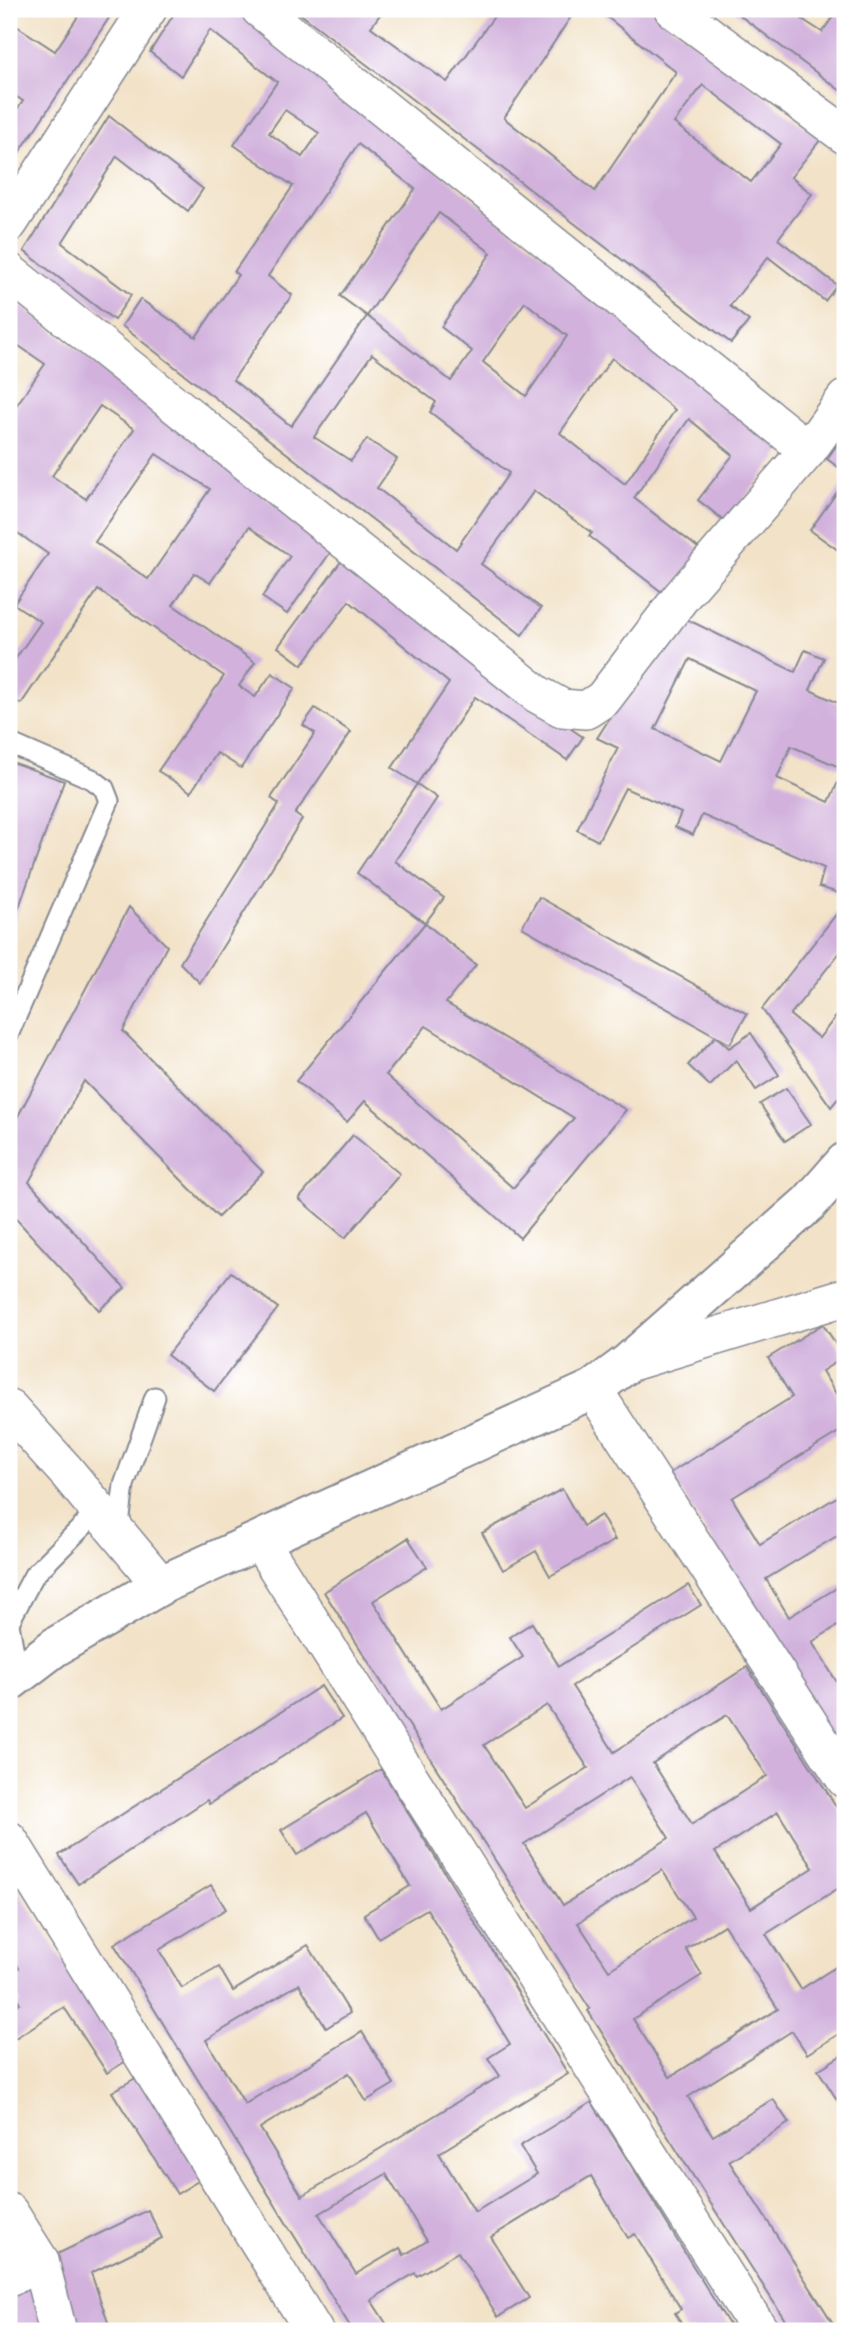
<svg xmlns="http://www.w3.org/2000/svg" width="854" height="2340" font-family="'IM FELL DW Pica',serif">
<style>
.building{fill:#d2b2dd;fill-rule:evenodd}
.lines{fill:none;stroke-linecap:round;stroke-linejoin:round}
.service-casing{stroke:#868892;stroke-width:23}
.minor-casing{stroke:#868892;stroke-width:40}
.secondary-casing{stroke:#868892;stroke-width:42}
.service{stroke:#fff;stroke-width:19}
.minor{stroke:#fff;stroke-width:37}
.secondary{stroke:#fff;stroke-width:38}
</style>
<rect width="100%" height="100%" fill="#fff"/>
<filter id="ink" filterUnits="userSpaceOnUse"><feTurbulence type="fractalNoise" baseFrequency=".0143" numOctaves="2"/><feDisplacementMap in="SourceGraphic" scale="14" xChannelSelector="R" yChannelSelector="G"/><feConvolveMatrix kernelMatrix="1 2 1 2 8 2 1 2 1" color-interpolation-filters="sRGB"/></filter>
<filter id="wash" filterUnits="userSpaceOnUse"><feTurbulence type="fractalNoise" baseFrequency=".00686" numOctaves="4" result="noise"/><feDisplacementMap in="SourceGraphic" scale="28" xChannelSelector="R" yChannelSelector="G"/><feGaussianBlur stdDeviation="1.57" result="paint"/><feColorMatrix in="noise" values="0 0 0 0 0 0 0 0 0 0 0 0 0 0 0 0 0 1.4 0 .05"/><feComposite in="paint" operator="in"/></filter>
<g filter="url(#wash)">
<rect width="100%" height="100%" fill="#f2e2c7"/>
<g id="blocks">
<!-- building -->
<g class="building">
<polygon points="83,9 115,9 9,168 9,121 23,101 9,92 9,21 55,51"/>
<path d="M177 9H235L785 447 726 522 698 500 733 455 689 419 634 498 702 551 667 596 589 536 592 533 534 491 481 564 541 608 522 635 122 326 140 299 196 337 238 275 234 272 293 186 234 145 277 82 210 30 181 76 150 52ZM285 110 319 133 302 157 269 133ZM358 144 415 189 340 296 367 316 439 213 491 253 441 327 472 351 451 381 367 316 291 426 233 380 292 295 268 276ZM525 302 567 336 526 396 483 362ZM372 354 436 402 430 412 509 473 456 549 377 488 397 459 367 439 351 461 314 437ZM612 358 675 410 625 484 560 433Z"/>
<path d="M294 9H384L371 27 447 82 495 15 486 9H576L504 118 595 191 676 72 597 9H650L821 139 791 177 812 194 778 239 837 285 825 301 768 257 730 306 749 321 731 343ZM703 85 781 144 751 182 674 123Z"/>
<polygon points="731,9 809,9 802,19 822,32 839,9 845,9 845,94"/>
<polygon points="109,116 203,189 188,211 117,156 62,243 131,295 114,320 24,251"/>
<path d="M9 296 332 550 287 614 262 597 290 556 249 527 210 583 194 573 173 605 255 662 239 686 255 697 272 673 295 688 241 768 217 753 191 792 158 771 224 676 98 590 21 704 9 696V668L41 622 14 604 48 554 9 527V416L45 364 13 342 9 349ZM100 406 134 429 86 499 52 476ZM156 454 210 489 148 579 95 542Z"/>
<polygon points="845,433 845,472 827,459"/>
<polygon points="845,481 845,555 810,530"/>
<polygon points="345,556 491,675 583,737 567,760 475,697 417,784 392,768 449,683 349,601 302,665 278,647"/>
<path d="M676 614 795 672 805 650 824 658 810 690 838 703 845 686V895L819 887 824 868 702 815 693 835 675 827 681 813 625 788 598 841 577 830 618 748 597 738ZM690 659 756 691 721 761 655 729ZM791 746 844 769 829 802 777 778Z"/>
<polygon points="315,708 351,732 295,814 302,819 200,983 180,963 279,804 271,798 315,733 303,725"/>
<polygon points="9,761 64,781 9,935"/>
<polygon points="417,784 437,798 395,861 444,898 425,923 357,873"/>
<polygon points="539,897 747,1014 730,1044 522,927"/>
<polygon points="129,907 167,946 123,1031 263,1172 218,1217 84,1081 29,1182 125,1288 99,1310 9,1211 9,1133"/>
<polygon points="842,907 845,908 845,946 790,1015 819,1038 845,1005 845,1090 831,1107 762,1009"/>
<path d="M425 923 476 965 446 1003 626 1110 520 1238 365 1101 347 1122 296 1081ZM426 1026 574 1118 513 1188 386 1075Z"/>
<polygon points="751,1033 779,1075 756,1090 736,1060 710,1086 688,1065 716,1036 729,1048"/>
<polygon points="786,1088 811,1124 785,1141 760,1104"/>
<polygon points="353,1135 400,1174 345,1238 299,1199"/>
<polygon points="231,1272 278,1308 214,1391 167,1355"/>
<polygon points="823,1324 844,1357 822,1371 845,1408 845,1428 732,1498 760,1544 845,1492 845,1531 766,1579 789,1617 845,1583 845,1621 812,1642 845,1695 845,1770 727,1565 670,1473 792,1397 768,1358"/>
<polygon points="562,1489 583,1526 601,1515 615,1540 550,1576 536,1551 503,1570 482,1533"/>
<path d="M408 1538 427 1567 373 1601 441 1709 523 1657 510 1637 532 1623 559 1666 688 1585 701 1605 572 1686 614 1752 747 1667 845 1820V1884L766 1934 801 1989 845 1961V2030L807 2054 792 2031 688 2097 713 2136 773 2099 789 2123 729 2161 838 2331H792L588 2011 590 2009 324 1592ZM547 1705 588 1768 525 1808 484 1745ZM727 1715 767 1776 692 1824 653 1763ZM630 1777 669 1838 563 1905 524 1844ZM778 1812 813 1868 751 1908 715 1852ZM662 1870 693 1917 609 1970 578 1923ZM724 1925 778 2009 670 2077 633 2019 702 1975 686 1949Z"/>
<polygon points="321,1686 342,1718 209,1804 207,1800 78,1884 59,1855"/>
<path d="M381 1769 568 2074 439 2153 475 2212 537 2174 520 2146 592 2102 733 2331H686L675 2313 681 2309 635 2234 628 2238 591 2176 491 2237 529 2298 498 2317 458 2252 417 2276 415 2273 371 2300 391 2331H353L114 1944 211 1885 226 1909 159 1950 182 1988 219 1967 233 1991 308 1945 350 2013 326 2028 299 1984 206 2040 245 2104 362 2032 394 2084 366 2101 349 2073 260 2128 302 2196 500 2076 488 2058 510 2044 427 1909 378 1938 364 1914 410 1886 366 1813 297 1855 281 1830ZM386 2174 427 2241 404 2255 400 2248 356 2274 319 2214Z"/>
<polygon points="9,1876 126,2061 107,2073 64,2007 9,2042 9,2010 20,2003 9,1986 9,1974 19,1968 9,1952"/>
<polygon points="845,2053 845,2112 818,2070"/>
<polygon points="139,2076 203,2178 177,2194 112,2092"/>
<polygon points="148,2210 162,2238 91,2273 111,2331 72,2331 47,2259"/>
<polygon points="34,2285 48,2331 9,2331 9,2297"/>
</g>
</g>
</g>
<g filter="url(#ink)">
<use href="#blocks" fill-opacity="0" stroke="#868892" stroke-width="2"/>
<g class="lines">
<!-- service casing -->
<g class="service-casing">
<g id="service">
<polyline points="9,743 92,779 104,788 109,801 9,1033"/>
<polyline points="118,1533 124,1485 155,1397"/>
<polyline points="9,1622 34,1575 99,1510"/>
<polyline points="9,1624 18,1675"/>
</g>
</g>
<!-- minor casing -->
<g class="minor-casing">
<g id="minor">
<polyline points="260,9 808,450"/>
<polyline points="673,9 845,135"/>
<polyline points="9,223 148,9"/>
<polyline points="9,272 537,694 562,708 586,710 603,699 681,597 808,450 845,399"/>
<polyline points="628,1363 845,1297"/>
<polyline points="593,1389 845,1779"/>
<polyline points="9,1408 66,1471 161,1585"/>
<polyline points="260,1541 760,2331"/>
<polyline points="9,1840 314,2331"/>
<polyline points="9,2212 40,2261 58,2331"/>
<polyline points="9,2278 40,2261"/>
</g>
</g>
<!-- secondary casing -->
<g class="secondary-casing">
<polyline id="secondary" points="9,1682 55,1647 161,1585 593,1389 628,1363 809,1203 845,1162"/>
</g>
<!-- service -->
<use href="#service" class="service"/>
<!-- minor -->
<use href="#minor" class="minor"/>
<!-- secondary -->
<use href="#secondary" class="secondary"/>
</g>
</g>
<!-- margin -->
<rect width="854" height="2340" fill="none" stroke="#fff" stroke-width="35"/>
</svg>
